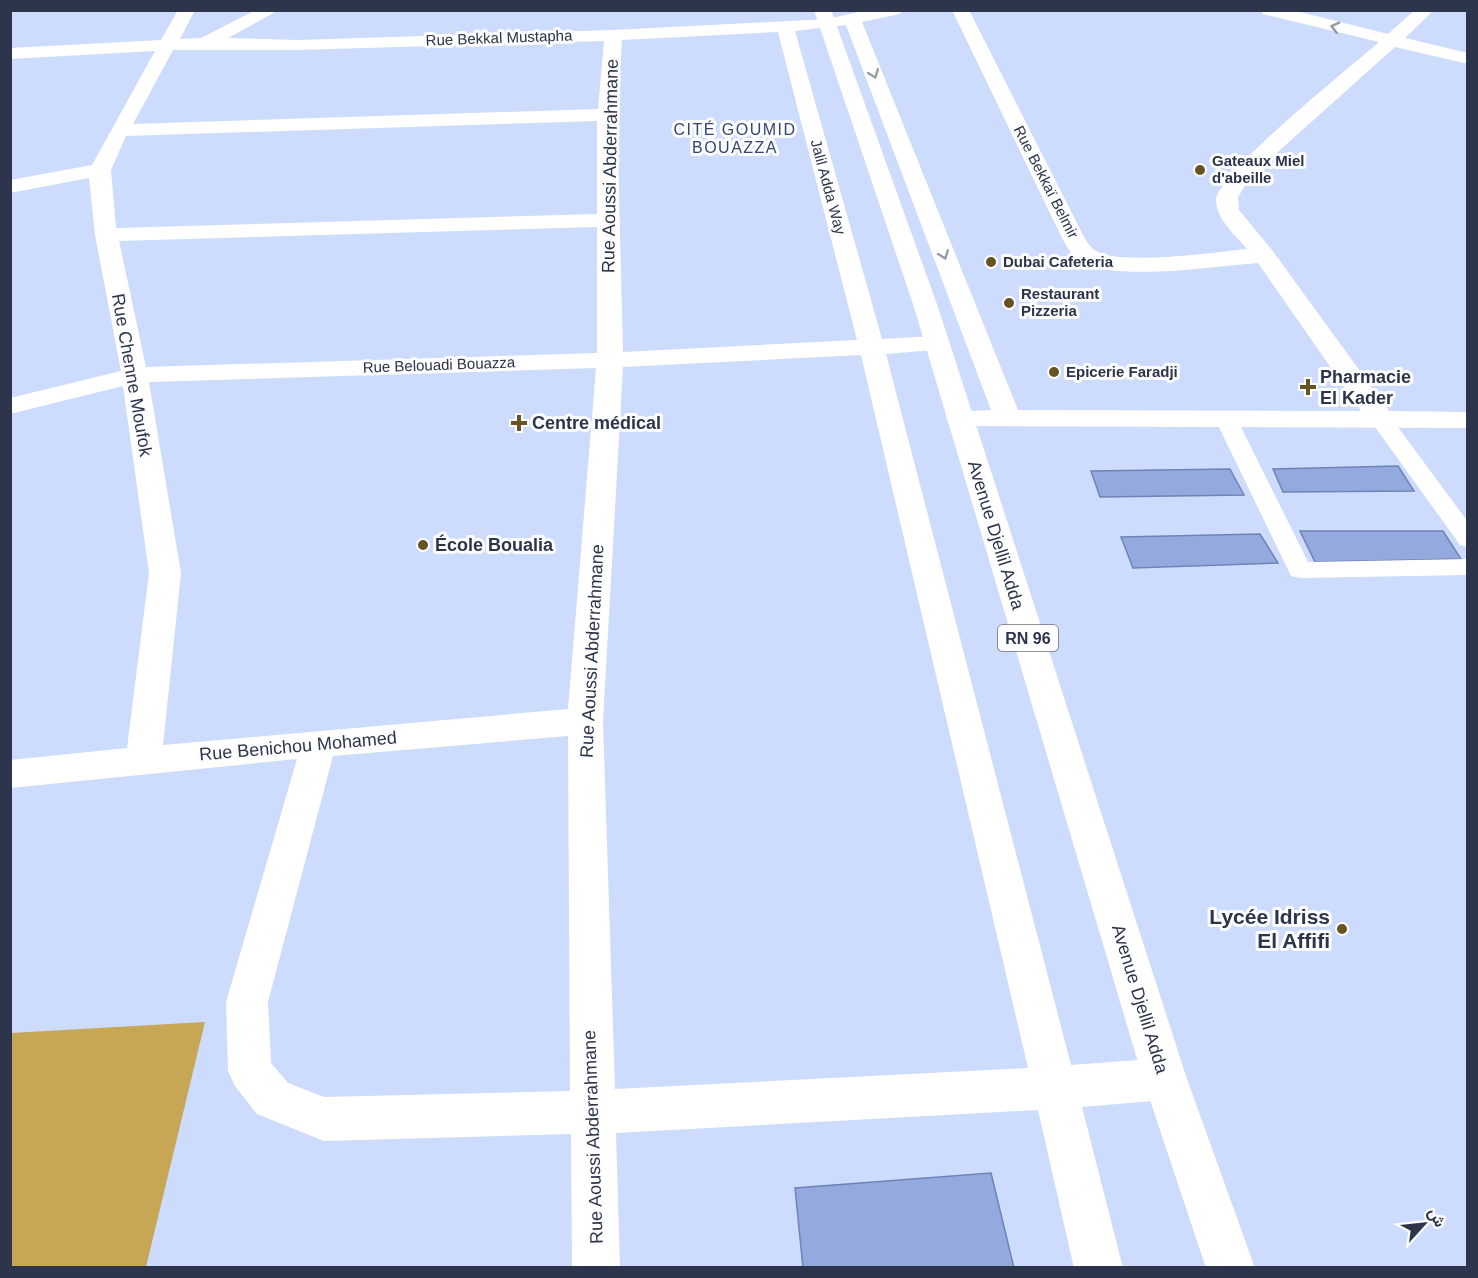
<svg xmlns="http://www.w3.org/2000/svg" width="1478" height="1278" font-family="Arial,Vazirmatn,sans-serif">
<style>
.green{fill:#c7a655}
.building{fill:#94aadf;stroke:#6e83b6;stroke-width:1.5}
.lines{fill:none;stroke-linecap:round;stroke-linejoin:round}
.service{fill:#fff;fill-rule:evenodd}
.minor{fill:#fff;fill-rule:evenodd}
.primary{fill:#fff;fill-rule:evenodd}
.oneway{stroke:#969aa5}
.poi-dot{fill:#675322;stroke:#fdfdfd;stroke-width:2}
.labels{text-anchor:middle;stroke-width:6;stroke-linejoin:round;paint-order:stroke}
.far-street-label{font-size:15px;fill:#2c354b;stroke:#fdfdfd}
.far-poi-label{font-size:15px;font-weight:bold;fill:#2c354b;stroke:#fdfdfd;text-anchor:start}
.far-neighbourhood-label{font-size:16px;letter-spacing:1.5px;fill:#344674;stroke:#fdfdfd}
.shield{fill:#fdfdfd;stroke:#6b7180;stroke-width:1.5}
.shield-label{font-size:16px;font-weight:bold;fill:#2c354b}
.street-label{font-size:18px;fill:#2c354b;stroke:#fdfdfd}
.poi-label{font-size:18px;font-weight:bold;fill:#2c354b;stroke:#fdfdfd;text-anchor:start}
.near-poi-label{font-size:21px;font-weight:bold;fill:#2c354b;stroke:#fdfdfd;text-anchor:end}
</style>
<rect width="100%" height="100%" fill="#cddcfd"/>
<!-- green -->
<polygon class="green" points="205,1022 146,1267 11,1267 11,1033"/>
<!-- building -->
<g class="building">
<polygon points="1398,466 1414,491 1283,492 1273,469"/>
<polygon points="1230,469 1244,495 1100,497 1091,471"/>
<polygon points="1300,531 1443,531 1461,559 1315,562"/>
<polygon points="1260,534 1278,563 1133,568 1121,537"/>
<polygon points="991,1173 1014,1268 803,1268 795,1188"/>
</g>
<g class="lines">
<!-- service -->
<g class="service">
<polygon points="1381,414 1389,415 1468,522 1468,547 1460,545 1370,420 1373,415"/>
<polygon points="1227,415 1235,416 1238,421 1308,562 1468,559 1468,575 1300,578 1291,576 1216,421 1219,416"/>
</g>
<!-- minor -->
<path class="minor" d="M178 10H195L180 39 201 38 256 10H279L228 38 298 40 613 30 828 19 867 10H902L900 14 862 22 1018 410 1361 411 1258 263C1216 266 1112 283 1078 260 1071 255 1066 245 1062 238L952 10H969L1084 237C1087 241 1090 248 1096 251 1122 266 1215 252 1247 249 1236 236 1216 219 1216 200 1217 173 1352 66 1379 42L1263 14 1261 10H1292L1388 34 1415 10H1434L1405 38 1468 53V64L1395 47 1251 176 1238 197 1239 210 1272 250 1389 411 1468 412V428L960 426 950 424 946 418 950 412 991 410 846 25 795 31 882 339 937 336 946 339 950 344 946 349 886 354 1071 1065 1165 1058 1181 1064 1187 1079 1181 1094 1165 1100 1082 1107 1123 1268H1074L1038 1110 616 1133 620 1268H572L571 1134 324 1141 257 1114 235 1086 228 1071 226 1002 297 759 10 788V760L127 748 149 573 123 386 10 414V398L121 371 95 235 89 178 10 193V180L92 165 155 51 10 59V48L161 40ZM778 32 857 340 623 352 617 115 622 40ZM604 41 598 109 133 124 173 50H298ZM597 121V214L116 228 111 170 126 136ZM597 227V353L146 367 119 241ZM861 355 1028 1068 615 1089 603 721 623 367ZM596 368 568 709 163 745 181 573 149 382ZM568 736 570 1091 324 1097 288 1083 271 1063 268 1002 333 756Z"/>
<!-- primary -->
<polygon class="primary" points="814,10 831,10 938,307 1187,1079 1255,1268 1206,1268 1143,1079 914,307"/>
</g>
<!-- one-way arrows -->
<defs><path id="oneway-chevron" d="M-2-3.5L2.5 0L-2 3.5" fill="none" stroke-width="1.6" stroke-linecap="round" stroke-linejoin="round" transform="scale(1.5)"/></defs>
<g class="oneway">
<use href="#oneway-chevron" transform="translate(1335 27) rotate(-166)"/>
<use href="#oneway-chevron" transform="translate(874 74) rotate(69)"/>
<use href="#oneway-chevron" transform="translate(944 255) rotate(69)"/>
</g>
<!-- markers -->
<g class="poi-dot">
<circle cx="1200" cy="170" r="6"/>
<circle cx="991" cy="262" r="6"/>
<circle cx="1009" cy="303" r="6"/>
<circle cx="1054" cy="372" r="6"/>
<path d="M1305 378h6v6h6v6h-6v6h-6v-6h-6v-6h6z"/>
<path d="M516 414h6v6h6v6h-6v6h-6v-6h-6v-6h6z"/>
<circle cx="423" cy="545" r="6"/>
<circle cx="1342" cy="929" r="6"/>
</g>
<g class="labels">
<!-- far-street labels -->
<g class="far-street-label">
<text transform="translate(499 38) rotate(-2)" y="5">Rue Bekkal Mustapha</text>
<text transform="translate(1046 182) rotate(63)" y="5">Rue Bekkaï Belmir</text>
<text transform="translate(828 187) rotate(75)" y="5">Jalil Adda Way</text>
<text transform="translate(439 365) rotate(-2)" y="5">Rue Belouadi Bouazza</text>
</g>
<!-- far-poi labels -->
<g class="far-poi-label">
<text x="1212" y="166">Gateaux Miel<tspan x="1212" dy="17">d'abeille</tspan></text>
<text x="1003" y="267">Dubai Cafeteria</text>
<text x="1021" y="299">Restaurant<tspan x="1021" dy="17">Pizzeria</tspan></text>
<text x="1066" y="377">Epicerie Faradji</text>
</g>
<!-- far-neighbourhood labels -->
<g class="far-neighbourhood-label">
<text x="735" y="135">CITÉ GOUMID<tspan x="735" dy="18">BOUAZZA</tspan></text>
</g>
<!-- shield labels -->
<rect class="shield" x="998" y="625" width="60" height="26" rx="4.5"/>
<g class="shield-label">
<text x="1028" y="644">RN 96</text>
</g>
<!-- street labels -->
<g class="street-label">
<text transform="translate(610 166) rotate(-89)" y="6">Rue Aoussi Abderrahmane</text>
<text transform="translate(132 375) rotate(80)" y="6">Rue Chenne Moufok</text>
<text transform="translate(996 535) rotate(73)" y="6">Avenue Djellil Adda</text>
<text transform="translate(592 651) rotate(-87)" y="6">Rue Aoussi Abderrahmane</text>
<text transform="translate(298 746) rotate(-5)" y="6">Rue Benichou Mohamed</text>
<text transform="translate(1140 999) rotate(73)" y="6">Avenue Djellil Adda</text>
<text transform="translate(593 1137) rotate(-92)" y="6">Rue Aoussi Abderrahmane</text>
</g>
<!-- poi labels -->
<g class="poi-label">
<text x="1320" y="383">Pharmacie<tspan x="1320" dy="21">El Kader</tspan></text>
<text x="532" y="429">Centre médical</text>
<text x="435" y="551">École Boualia</text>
</g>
<!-- near-poi labels -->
<g class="near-poi-label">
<text x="1330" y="924">Lycée Idriss<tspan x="1330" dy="24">El Affifi</tspan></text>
</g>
</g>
<!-- border -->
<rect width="1478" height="1278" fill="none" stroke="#2c354b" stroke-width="24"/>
<!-- north arrow -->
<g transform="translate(1424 1224) rotate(63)" stroke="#fdfdfd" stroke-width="4.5" paint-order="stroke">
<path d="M0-4.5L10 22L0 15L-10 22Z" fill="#2c354b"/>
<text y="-9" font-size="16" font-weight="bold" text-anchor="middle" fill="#2c354b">ش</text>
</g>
</svg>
